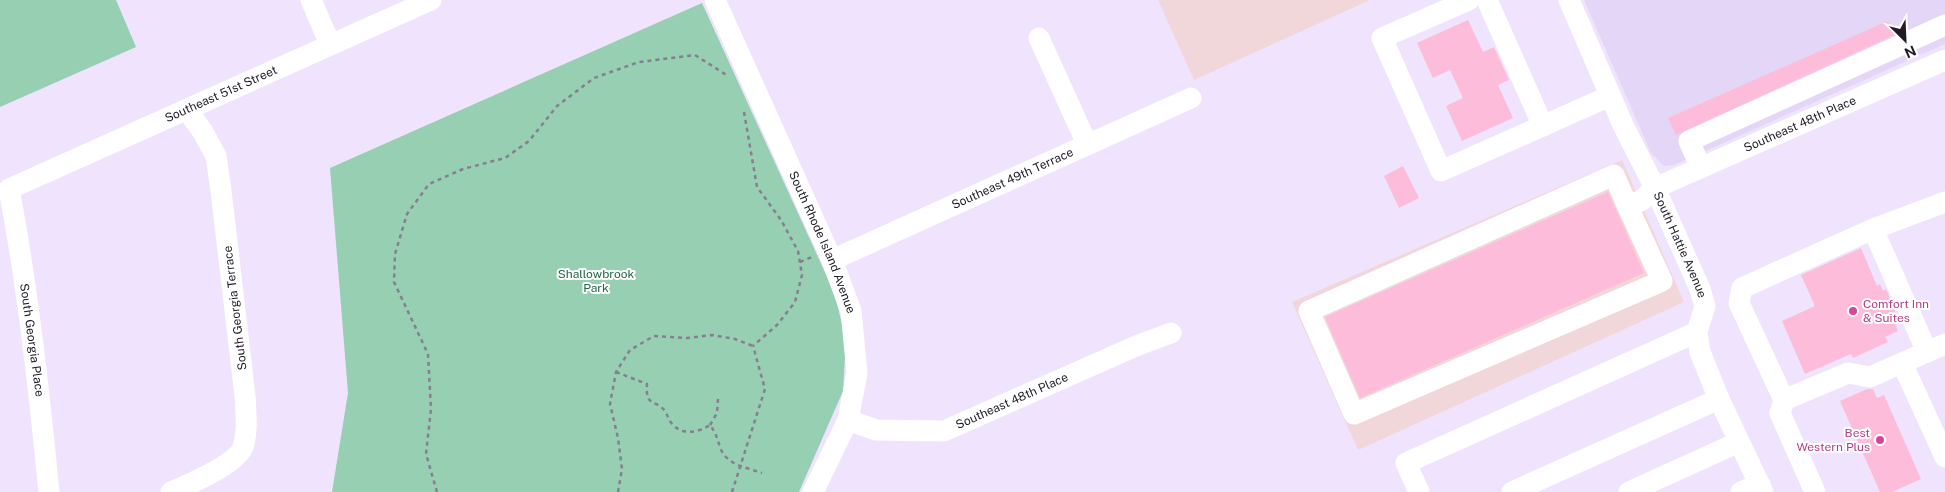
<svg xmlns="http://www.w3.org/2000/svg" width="1945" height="492" font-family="'Public Sans',sans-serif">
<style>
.built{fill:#e4d6f6}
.industrial{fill:#f2d7da}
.green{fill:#96cfb2}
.building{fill:#febcdb}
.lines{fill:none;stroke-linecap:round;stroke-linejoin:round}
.path{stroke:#877e91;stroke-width:2.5;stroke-dasharray:4 4;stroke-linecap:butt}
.minor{stroke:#fff;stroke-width:21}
.hotel-dot{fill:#d1479c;stroke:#fff;stroke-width:2}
.labels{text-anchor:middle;stroke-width:4;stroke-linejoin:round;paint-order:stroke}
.street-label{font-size:12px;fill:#201b27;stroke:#fff}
.park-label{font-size:12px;fill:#216549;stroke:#fff}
.hotel-label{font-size:12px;fill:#b23c85;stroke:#fff;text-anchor:start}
</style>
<rect width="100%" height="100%" fill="#efe3fd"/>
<!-- built -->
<polygon class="built" points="1584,0 1945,0 1945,44 1674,165 1664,166 1651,153"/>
<!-- industrial -->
<g class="industrial">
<polygon points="1158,0 1370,0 1194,80"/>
<polygon points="1622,160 1684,302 1358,450 1292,302"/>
</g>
<!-- green -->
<g class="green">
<polygon points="0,0 116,0 136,47 0,107"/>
<polygon points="702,3 834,292 846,340 843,391 799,492 332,492 348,393 330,168"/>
</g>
<!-- building -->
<g class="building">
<polygon points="1468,20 1483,52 1494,47 1509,80 1498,85 1513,118 1462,141 1446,106 1463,98 1450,70 1433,78 1417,43"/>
<polygon points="1888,21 1894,35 1676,135 1668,118"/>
<polygon points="1403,166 1419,198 1399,208 1384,176"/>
<polygon points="1608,192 1644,273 1360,398 1325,317"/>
<polygon points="1861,248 1877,286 1880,284 1883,291 1886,289 1896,314 1891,316 1898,331 1885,337 1888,342 1853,358 1851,354 1805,374 1782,321 1815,306 1801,275"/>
<polygon points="1867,389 1873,389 1877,398 1884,395 1921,479 1892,492 1880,492 1840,401"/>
</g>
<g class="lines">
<!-- path -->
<g class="path">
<polyline points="744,112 757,187 781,220 798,251 802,275 795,302 777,325 753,346"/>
<polyline points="800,262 812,257"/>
<path d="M616 372 647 384C645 408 656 399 665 411 668 416 669 421 673 425 684 436 699 432 710 425 716 433 717 438 720 447 726 465 745 467 762 473"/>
<polyline points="710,425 717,413 718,399"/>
<polyline points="437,492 426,454 431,409 428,354 394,282 395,254 407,214 429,184 463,169 505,158 529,141 557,106 594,78 639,62 695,55 728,76"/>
<polyline points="618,492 622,469 618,438 610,404 616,372 630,350 654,336 687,338 712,335 735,339 753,346"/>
<polyline points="732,492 765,389 753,346"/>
</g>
<!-- minor -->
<g class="minor">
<polyline points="311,0 330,44"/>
<path id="s1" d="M715 0 832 260 851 311 857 373 848 420 813 492"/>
<polyline points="1469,0 1382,38 1441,171 1610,96"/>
<polyline points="1487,0 1543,126"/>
<path id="s2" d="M1569 0 1623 125 1655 188 1700 289 1705 306 1697 332 1700 352 1719 399 1763 492"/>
<polyline points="1039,38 1087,144"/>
<polyline points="1701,168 1689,141 1945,25"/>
<polyline points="1945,202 1873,229 1742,288 1739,303 1784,400 1848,373 1870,377 1945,344"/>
<path id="s3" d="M1628 207 1662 281 1354 414 1309 311 1614 175 1628 207 1642 200 1655 188 1945 60"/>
<polyline points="1873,229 1927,352"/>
<path id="s4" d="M832 260 1191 98"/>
<polyline points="1902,363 1945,457"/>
<polyline points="1784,400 1780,413 1815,492"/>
<path id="s5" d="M848 420 876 430 944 431 1136 346 1171 333"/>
<path id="s6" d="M49 492C39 391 28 289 9 189L431 0"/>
<path d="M171 492C188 485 237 464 243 447 248 431 246 413 245 396L221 191 216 156 203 132 187 110"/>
<polyline points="1419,492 1406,463 1697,332"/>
<polyline points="1512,492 1719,399"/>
<polyline points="1629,492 1739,442"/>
<polyline points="1741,492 1760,484"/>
</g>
</g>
<!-- markers -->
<g class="hotel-dot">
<circle cx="1853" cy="311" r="5"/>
<circle cx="1880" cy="440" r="5"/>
</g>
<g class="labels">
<!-- street labels -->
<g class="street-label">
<text dy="4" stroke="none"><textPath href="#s6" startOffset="538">Southeast 51st Street</textPath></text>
<text dy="4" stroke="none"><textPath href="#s3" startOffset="1090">Southeast 48th Place</textPath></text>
<text dy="4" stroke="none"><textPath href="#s4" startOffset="198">Southeast 49th Terrace</textPath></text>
<text dy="4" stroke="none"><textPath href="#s1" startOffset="265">South Rhode Island Avenue</textPath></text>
<text dy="4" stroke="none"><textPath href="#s2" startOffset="269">South Hattie Avenue</textPath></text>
<text transform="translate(235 308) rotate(-97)" y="4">South Georgia Terrace</text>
<text transform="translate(32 340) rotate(82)" y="4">South Georgia Place</text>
<text dy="4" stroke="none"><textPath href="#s5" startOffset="172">Southeast 48th Place</textPath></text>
</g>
<!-- park labels -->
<g class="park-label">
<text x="596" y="278">Shallowbrook<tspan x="596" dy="14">Park</tspan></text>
</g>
<!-- hotel labels -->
<g class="hotel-label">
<text x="1863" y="308">Comfort Inn<tspan x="1863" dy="14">&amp; Suites</tspan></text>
<text x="1870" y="437" text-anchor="end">Best<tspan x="1870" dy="14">Western Plus</tspan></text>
</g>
</g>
<!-- north arrow -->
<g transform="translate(1905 40) rotate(156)" stroke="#ffffff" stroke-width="4" paint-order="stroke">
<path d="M0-4L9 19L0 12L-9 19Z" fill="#201b27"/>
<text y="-8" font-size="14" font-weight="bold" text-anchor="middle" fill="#201b27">N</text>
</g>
</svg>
